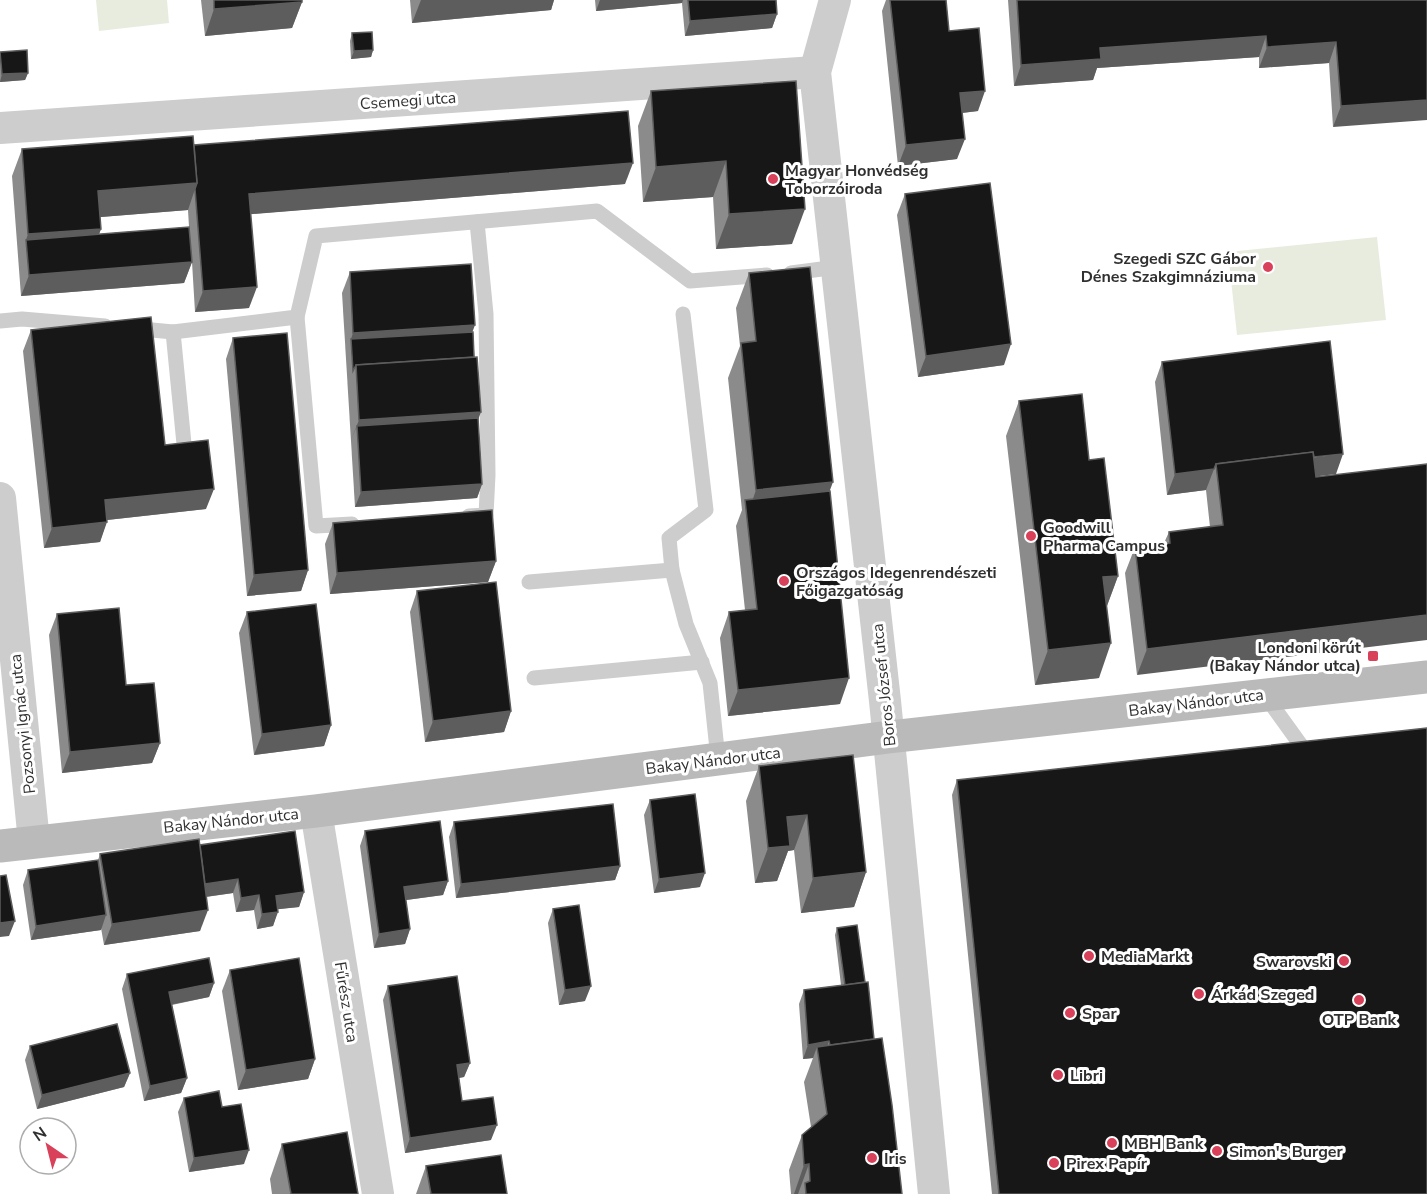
<svg xmlns="http://www.w3.org/2000/svg" width="1427" height="1194" font-family="'Nunito Sans',sans-serif">
<style>
.green{fill:#e7ecdf}
.lines{fill:none;stroke-linecap:round;stroke-linejoin:round}
.lane{stroke:#cdcdcd;stroke-width:15}
.street{stroke:#cdcdcd;stroke-width:32}
.secondary{stroke:#bababa;stroke-width:33}
.wall{fill:#8b8b8b;fill-rule:evenodd}
.shaded-wall{fill:#5d5d5d}
.building{fill:#171717;stroke:#5d5d5d;stroke-width:1.5}
.poi-dot{fill:#d84159;stroke:#fff;stroke-width:2}
.labels{text-anchor:middle;stroke-width:6;stroke-linejoin:round;paint-order:stroke}
.street-label{font-size:16px;fill:#303030;stroke:#fff}
.poi-label{font-size:16px;font-weight:bold;fill:#303030;stroke:#fff;text-anchor:start}
</style>
<rect width="100%" height="100%" fill="#fff"/>
<!-- green -->
<g class="green">
<polygon points="96,0 167,0 169,23 99,31"/>
<polygon points="1377,237 1386,320 1237,335 1228,252"/>
</g>
<g class="lines">
<!-- lane -->
<g class="lane">
<polyline points="791,273 837,267"/>
<polyline points="683,314 706,510 669,538 672,570 686,624 710,683 718,759"/>
<polyline points="297,317 316,526 352,524"/>
<polyline points="0,321 22,319 105,326"/>
<polyline points="131,328 173,332 297,317 316,236 597,211 690,281 767,275"/>
<polyline points="173,332 185,454"/>
<polyline points="469,516 486,515 488,475 486,314 477,222"/>
<polyline points="529,582 672,570"/>
<polyline points="534,678 702,662"/>
<polyline points="1264,694 1308,755"/>
</g>
<!-- street -->
<g class="street">
<polyline points="835,0 815,72 885,701 934,1194"/>
<polyline points="0,128 815,72"/>
<polyline points="0,498 34,842"/>
<polyline points="316,811 378,1194"/>
</g>
<!-- secondary -->
<polyline class="secondary" points="0,846 316,811 889,737 1427,677"/>
</g>
<!-- wall -->
<g class="wall">
<polygon points="201,0 302,0 302,2 292,28 205,36"/>
<polygon points="410,0 554,0 551,10 412,23"/>
<polygon points="595,0 776,0 777,14 772,28 685,36 682,3 596,11"/>
<polygon points="886,0 946,0 949,31 978,111 962,113 957,159 898,166 882,11"/>
<polygon points="1008,0 1427,0 1333,127 1329,63 1259,68 1259,57 1097,68 1093,80 1014,86"/>
<polygon points="352,33 373,50 371,57 351,59 350,41"/>
<polygon points="0,52 28,73 25,80 0,82"/>
<polygon points="796,81 792,244 716,249 713,197 643,202 638,126 651,91"/>
<path d="M194 145 625 184 251 214 249 308 195 312 192 262 184 283 21 296 12 176 22 149ZM188 210 189 227 99 234 101 229 100 217Z"/>
<polygon points="905,194 1004,365 918,377 897,215"/>
<polygon points="350,272 473,332 482,484 477,498 355,507 342,293"/>
<polygon points="749,273 830,491 840,704 728,716 720,638 729,612 745,610 736,526 742,510 728,378 740,346 736,308"/>
<polygon points="31,330 165,445 206,509 107,520 100,542 44,548 23,351"/>
<polygon points="233,338 308,570 301,591 247,596 226,359"/>
<polygon points="1330,341 1137,675 1125,573 1135,547 1164,543 1169,532 1210,527 1206,490 1167,495 1155,382 1162,362"/>
<polygon points="1019,401 1089,460 1118,576 1107,606 1099,678 1035,685 1006,436"/>
<polygon points="333,523 496,561 488,582 330,594 325,544"/>
<polygon points="417,591 511,711 504,732 425,742 410,612"/>
<polygon points="247,612 331,725 324,746 254,755 239,633"/>
<polygon points="57,614 126,685 160,743 152,763 62,773 49,635"/>
<polygon points="759,766 866,872 854,907 801,913 794,850 788,851 777,881 755,883 746,801"/>
<polygon points="957,780 1427,1194 992,1194 952,795"/>
<polygon points="650,800 700,887 654,893 644,815"/>
<polygon points="454,822 620,866 615,880 456,898 449,837"/>
<polygon points="365,831 448,881 443,895 406,900 410,929 405,944 374,948 360,846"/>
<polygon points="200,845 304,892 299,907 278,909 273,926 257,929 254,910 236,912 233,893 206,897 200,931 104,945 101,928 101,930 31,940 23,885 28,870 98,860 100,854"/>
<polygon points="553,909 585,1001 559,1005 548,923"/>
<polygon points="837,928 865,982 874,1039 902,1194 791,1194 789,1170 802,1135 811,1127 804,1082 813,1058 803,1059 799,1004 804,990 841,985 835,935"/>
<polygon points="230,970 315,1059 308,1079 238,1090 222,991"/>
<polygon points="127,974 214,983 209,997 172,1005 187,1078 181,1093 144,1101 122,989"/>
<polygon points="388,986 470,1063 464,1077 459,1078 462,1101 491,1140 405,1153 383,1000"/>
<polygon points="30,1046 130,1073 124,1087 37,1109 25,1060"/>
<polygon points="184,1098 244,1164 189,1172 178,1112"/>
<polygon points="282,1144 358,1194 272,1194 270,1179"/>
<polygon points="426,1166 507,1194 416,1194"/>
</g>
<!-- shaded-wall -->
<g class="shaded-wall">
<polygon points="421,0 554,0 551,10 412,23"/>
<polygon points="600,0 683,0 682,3 596,11"/>
<polygon points="302,2 292,28 205,36 214,9"/>
<polygon points="777,14 772,28 685,36 690,21"/>
<polygon points="1266,36 1259,57 1097,68 1093,80 1014,86 1021,65 1100,48"/>
<polygon points="1336,42 1329,63 1259,68 1267,47"/>
<polygon points="373,50 371,57 351,59 354,51"/>
<polygon points="28,73 25,80 0,82 2,74"/>
<polygon points="985,91 978,111 953,114 960,93"/>
<polygon points="1427,100 1427,120 1333,127 1341,106"/>
<polygon points="965,139 957,159 898,166 906,145"/>
<polygon points="726,161 713,197 643,202 656,167"/>
<polygon points="633,163 625,184 242,215 249,194"/>
<polygon points="197,183 188,210 89,218 98,191"/>
<polygon points="805,209 792,244 716,249 729,214"/>
<polygon points="101,229 91,255 26,240 19,261 28,234"/>
<polygon points="192,262 184,283 21,296 29,275"/>
<polygon points="257,287 249,308 195,312 203,291"/>
<polygon points="475,325 467,346 351,339 353,333"/>
<polygon points="1011,344 1004,365 918,377 926,356"/>
<polygon points="481,412 473,433 357,426 351,440 359,420"/>
<polygon points="1343,454 1336,474 1219,488 1216,469"/>
<polygon points="1214,469 1206,490 1167,495 1175,474"/>
<polygon points="833,482 820,517 747,516 756,490"/>
<polygon points="482,484 477,498 355,507 361,492"/>
<polygon points="214,489 206,509 98,521 105,500"/>
<polygon points="107,522 100,542 44,548 52,528"/>
<polygon points="496,561 488,582 330,594 337,573"/>
<polygon points="308,570 301,591 247,596 254,575"/>
<polygon points="1118,576 1105,611 1103,577"/>
<polygon points="1427,615 1427,640 1137,675 1147,649"/>
<polygon points="1111,643 1099,678 1035,685 1048,650"/>
<polygon points="849,678 840,704 728,716 738,690"/>
<polygon points="511,711 504,732 425,742 433,721"/>
<polygon points="331,725 324,746 254,755 262,734"/>
<polygon points="160,743 152,763 62,773 70,752"/>
<polygon points="807,815 794,850 788,851 777,881 755,883 768,848 787,817"/>
<polygon points="620,866 615,880 456,898 461,884"/>
<polygon points="866,872 854,907 801,913 813,878"/>
<polygon points="705,873 700,887 654,893 659,879"/>
<polygon points="238,879 233,893 197,898 202,884"/>
<polygon points="448,881 443,895 399,901 404,887"/>
<polygon points="304,892 299,907 271,910 276,896"/>
<polygon points="259,895 254,910 236,912 241,898"/>
<polygon points="208,910 200,931 104,945 112,924"/>
<polygon points="278,912 273,926 257,929 262,914"/>
<polygon points="106,915 101,930 31,940 36,926"/>
<polygon points="15,921 9,936 0,937 0,923"/>
<polygon points="410,929 405,944 374,948 379,934"/>
<polygon points="214,983 209,997 164,1006 169,992"/>
<polygon points="591,986 585,1001 559,1005 565,990"/>
<polygon points="829,1041 824,1056 817,1047 813,1058 803,1059 808,1045"/>
<polygon points="315,1059 308,1079 238,1090 246,1070"/>
<polygon points="470,1063 464,1077 452,1079 457,1065"/>
<polygon points="130,1073 124,1087 37,1109 42,1095"/>
<polygon points="187,1078 181,1093 144,1101 150,1086"/>
<polygon points="497,1125 491,1140 405,1153 410,1138"/>
<polygon points="249,1150 244,1164 189,1172 194,1158"/>
<polygon points="809,1164 798,1194 794,1194 804,1165"/>
</g>
<!-- building -->
<g class="building">
<polygon points="214,0 302,0 302,2 214,9"/>
<polygon points="688,0 776,0 777,14 690,21"/>
<polygon points="890,0 946,0 949,31 979,28 985,91 960,93 965,139 906,145"/>
<polygon points="1017,0 1427,0 1427,100 1341,106 1336,42 1267,47 1266,36 1100,48 1101,59 1021,65"/>
<polygon points="372,32 373,50 354,51 352,33"/>
<polygon points="27,50 28,73 2,74 0,52"/>
<polygon points="796,81 805,209 729,214 726,161 656,167 651,91"/>
<polygon points="628,111 633,163 249,194 257,287 203,291 195,189 197,183 194,145"/>
<polygon points="193,136 197,183 98,191 101,229 28,234 22,149"/>
<polygon points="990,183 1011,344 926,356 905,194"/>
<polygon points="189,227 192,262 29,275 26,240"/>
<polygon points="471,264 475,325 353,333 350,272"/>
<polygon points="810,267 833,482 756,490 741,343 756,341 749,273"/>
<polygon points="151,317 165,445 208,440 214,489 105,500 107,522 52,528 31,330"/>
<polygon points="473,332 474,357 356,365 353,371 351,339"/>
<polygon points="287,333 308,570 254,575 233,338"/>
<polygon points="1330,341 1343,454 1314,457 1313,452 1216,464 1214,469 1175,474 1162,362"/>
<polygon points="477,357 481,412 359,420 356,365"/>
<polygon points="1082,394 1089,460 1104,458 1118,576 1103,577 1111,643 1048,650 1019,401"/>
<polygon points="478,418 482,484 361,492 357,426"/>
<polygon points="1313,452 1316,477 1427,464 1427,615 1147,649 1135,547 1170,543 1169,532 1223,525 1216,464"/>
<polygon points="830,491 849,678 738,690 729,612 757,609 745,500"/>
<polygon points="492,510 496,561 337,573 333,523"/>
<polygon points="496,582 511,711 433,721 417,591"/>
<polygon points="316,604 331,725 262,734 247,612"/>
<polygon points="119,608 126,685 154,683 160,743 70,752 57,614"/>
<polygon points="1427,728 1427,1194 999,1194 957,780"/>
<polygon points="853,755 866,872 813,878 807,815 787,817 790,846 768,848 759,766"/>
<polygon points="695,794 705,873 659,879 650,800"/>
<polygon points="613,804 620,866 461,884 454,822"/>
<polygon points="440,821 448,881 404,887 410,929 379,934 365,831"/>
<polygon points="295,831 304,892 276,896 278,912 262,914 259,895 241,898 238,879 205,884 200,845"/>
<polygon points="199,839 208,910 112,924 100,854"/>
<polygon points="98,860 106,915 36,926 28,870"/>
<polygon points="6,875 15,921 0,923 0,876"/>
<polygon points="579,905 591,986 565,990 553,909"/>
<polygon points="857,925 865,982 845,985 837,928"/>
<polygon points="209,958 214,983 169,992 187,1078 150,1086 127,974"/>
<polygon points="299,958 315,1059 246,1070 230,970"/>
<polygon points="457,976 470,1063 457,1065 462,1101 493,1097 497,1125 410,1138 388,986"/>
<polygon points="868,982 874,1039 830,1045 829,1041 808,1045 804,990"/>
<polygon points="117,1024 130,1073 42,1095 30,1046"/>
<polygon points="882,1038 892,1105 902,1194 806,1194 805,1183 810,1181 809,1164 804,1165 802,1135 827,1114 817,1047"/>
<polygon points="219,1091 222,1107 241,1104 249,1150 194,1158 184,1098"/>
<polygon points="347,1132 358,1194 291,1194 282,1144"/>
<polygon points="501,1155 507,1194 431,1194 426,1166"/>
</g>
<!-- markers -->
<g class="poi-dot">
<circle cx="773" cy="179" r="6"/>
<circle cx="1268" cy="267" r="6"/>
<circle cx="1031" cy="536" r="6"/>
<circle cx="784" cy="581" r="6"/>
<rect x="1367" y="650" width="12" height="12" rx="3"/>
<circle cx="1089" cy="956" r="6"/>
<circle cx="1344" cy="961" r="6"/>
<circle cx="1199" cy="994" r="6"/>
<circle cx="1359" cy="1000" r="6"/>
<circle cx="1070" cy="1013" r="6"/>
<circle cx="1058" cy="1075" r="6"/>
<circle cx="1112" cy="1143" r="6"/>
<circle cx="1217" cy="1151" r="6"/>
<circle cx="872" cy="1158" r="6"/>
<circle cx="1054" cy="1163" r="6"/>
</g>
<g class="labels">
<!-- street labels -->
<g class="street-label">
<text transform="translate(408 100) rotate(-4)" y="6">Csemegi utca</text>
<text transform="translate(883 685) rotate(-96)" y="6">Boros József utca</text>
<text transform="translate(1196 702) rotate(-7)" y="6">Bakay Nándor utca</text>
<text transform="translate(22 724) rotate(-96)" y="6">Pozsonyi Ignác utca</text>
<text transform="translate(713 760) rotate(-7)" y="6">Bakay Nándor utca</text>
<text transform="translate(231 820) rotate(-6)" y="6">Bakay Nándor utca</text>
<text transform="translate(347 1002) rotate(81)" y="6">Fűrész utca</text>
</g>
<!-- poi labels -->
<g class="poi-label">
<text x="785" y="176">Magyar Honvédség<tspan x="785" dy="18">Toborzóiroda</tspan></text>
<text x="1256" y="264" text-anchor="end">Szegedi SZC Gábor<tspan x="1256" dy="18">Dénes Szakgimnáziuma</tspan></text>
<text x="1043" y="533">Goodwill<tspan x="1043" dy="18">Pharma Campus</tspan></text>
<text x="796" y="578">Országos Idegenrendészeti<tspan x="796" dy="18">Főigazgatóság</tspan></text>
<text x="1361" y="653" text-anchor="end">Londoni körút<tspan x="1361" dy="18">(Bakay Nándor utca)</tspan></text>
<text x="1101" y="962">MediaMarkt</text>
<text x="1332" y="967" text-anchor="end">Swarovski</text>
<text x="1211" y="1000">Árkád Szeged</text>
<text x="1082" y="1019">Spar</text>
<text x="1359" y="1025" text-anchor="middle">OTP Bank</text>
<text x="1070" y="1081">Libri</text>
<text x="1124" y="1149">MBH Bank</text>
<text x="1229" y="1157">Simon's Burger</text>
<text x="884" y="1164">Iris</text>
<text x="1066" y="1169">Pirex Papír</text>
</g>
</g>
<!-- north arrow -->
<g transform="translate(48 1146) rotate(325)"><circle r="28" fill="#ffffff" stroke="#acacac" stroke-width="1.5"/>
<path d="M0-4.5L10 22L0 15L-10 22Z" fill="#d84159"/>
<text y="-9" font-size="16" font-weight="bold" text-anchor="middle" fill="#303030">N</text>
</g>
</svg>
